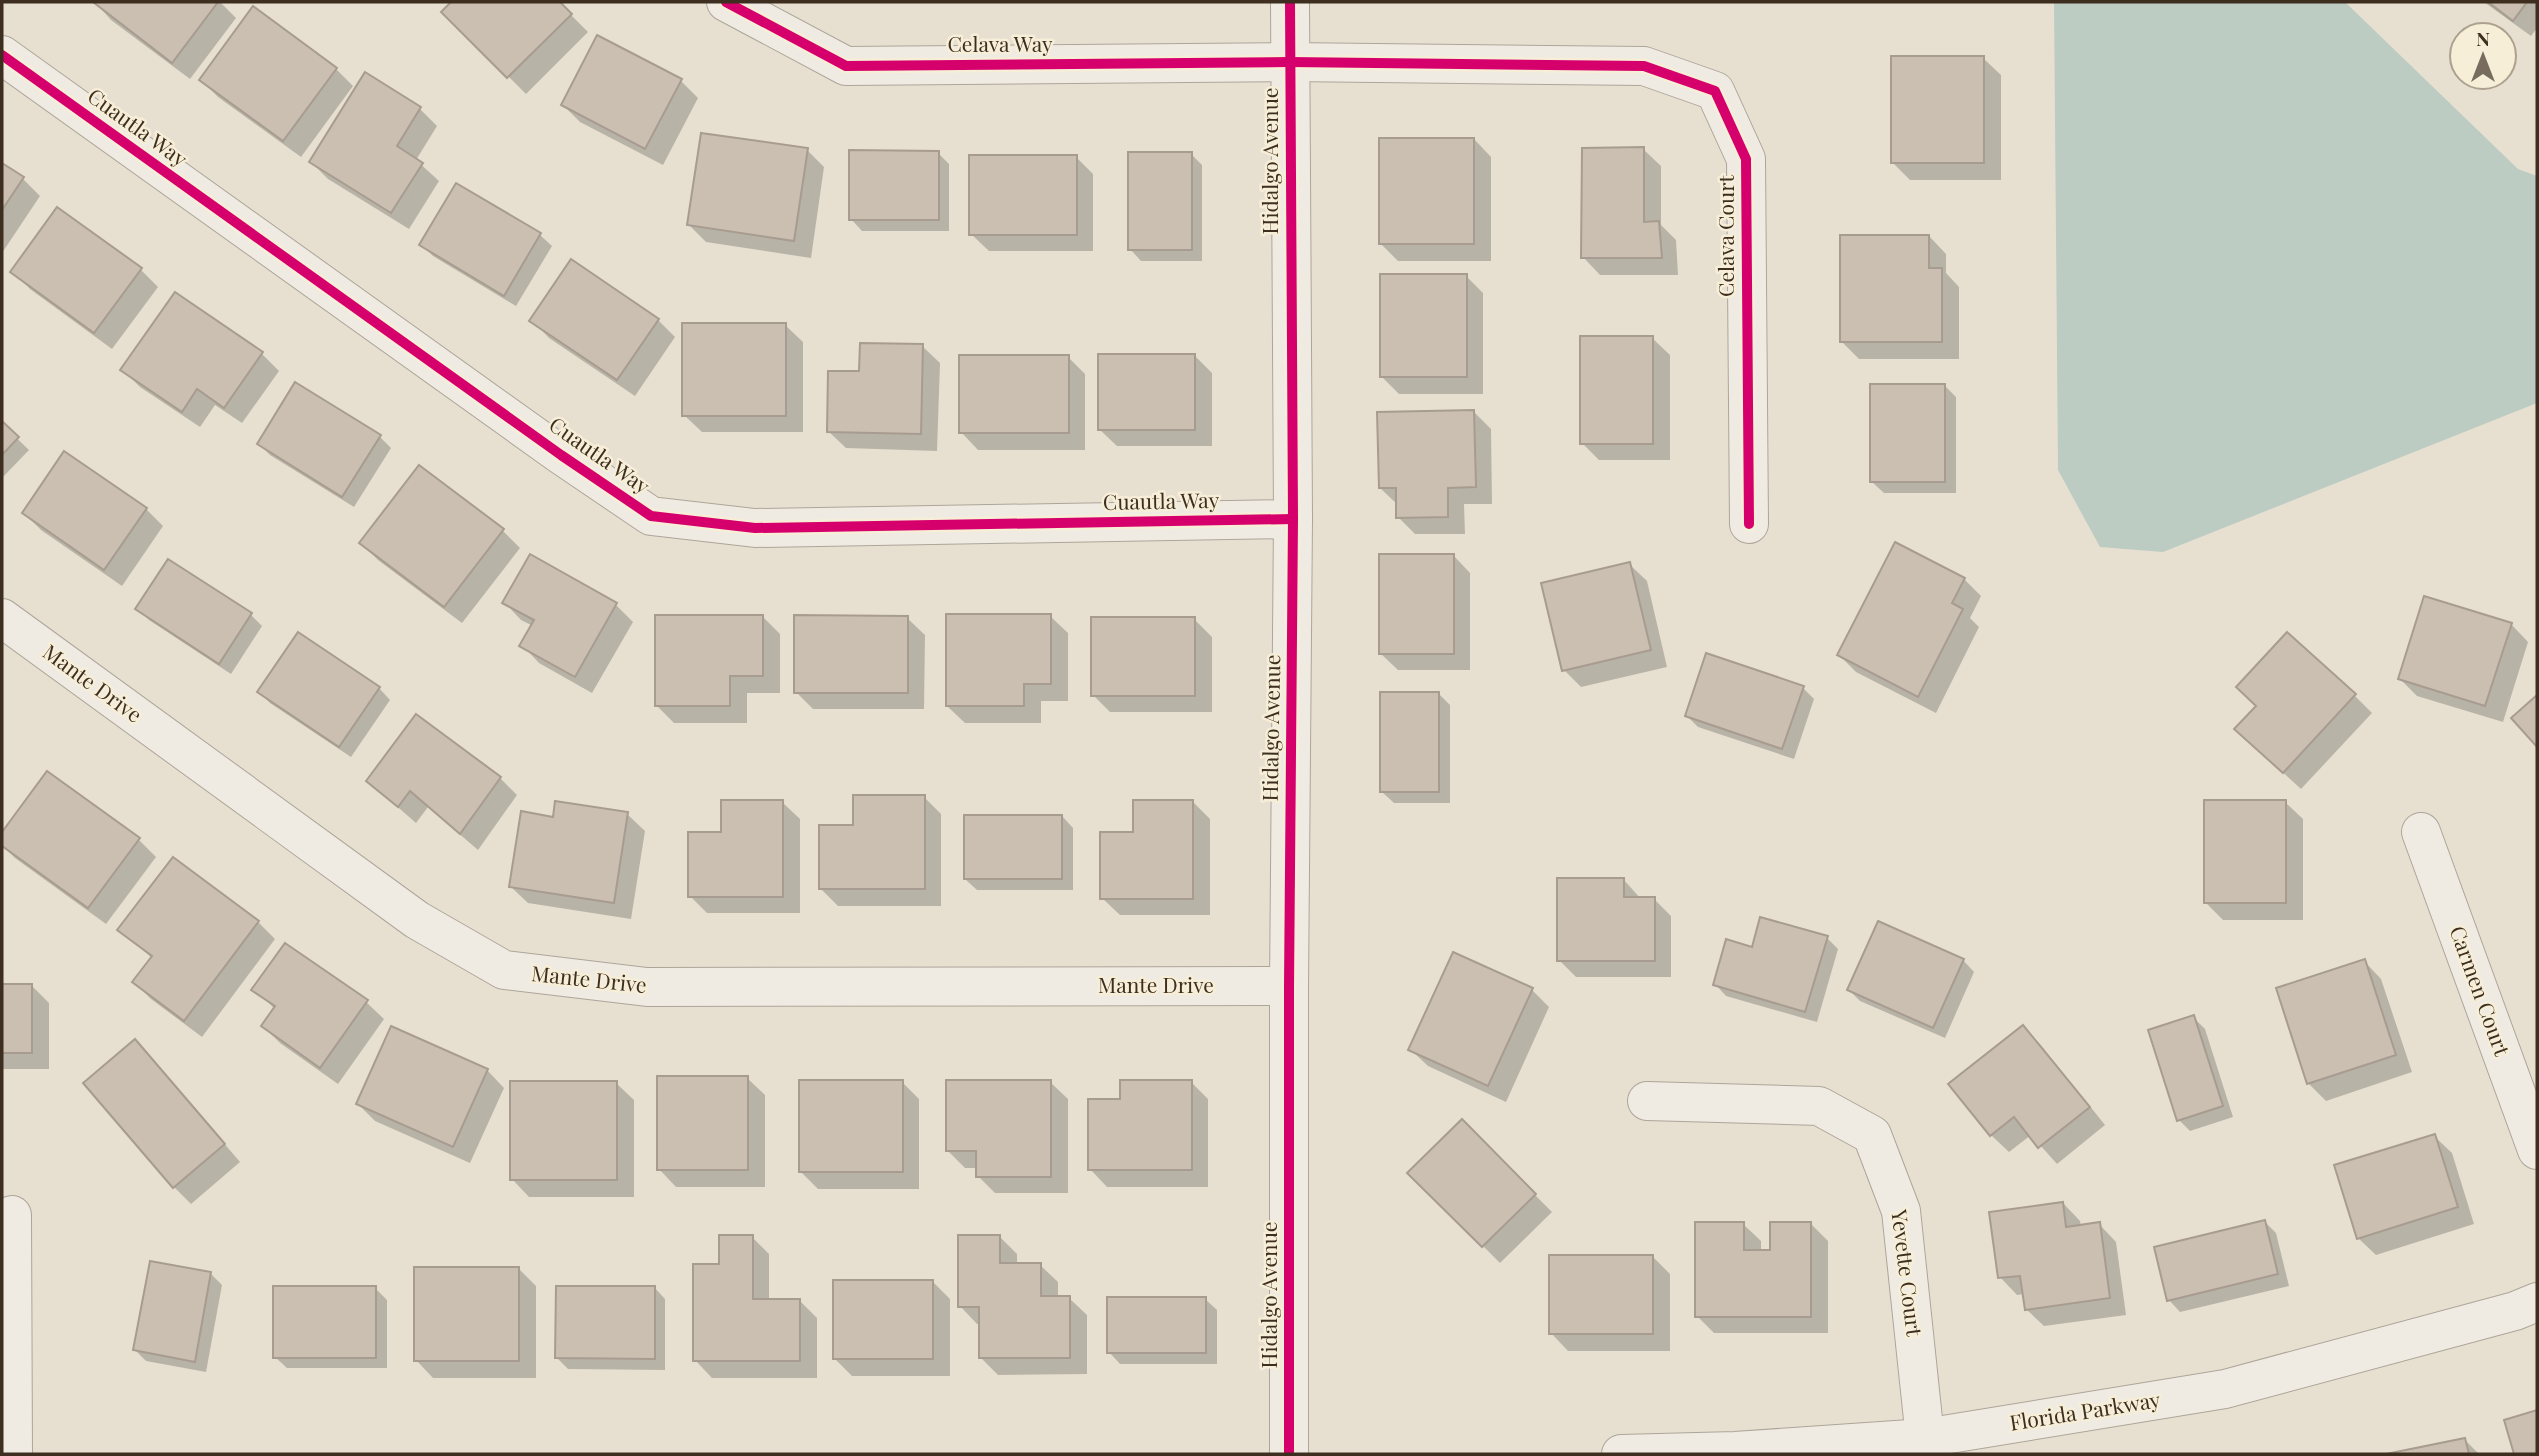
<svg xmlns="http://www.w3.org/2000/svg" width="2539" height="1456" font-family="'Playfair Display',serif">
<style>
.water{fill:#bcccc2}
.shadow{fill:#0003}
.building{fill:#cbbfb2;stroke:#a89c90;stroke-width:2}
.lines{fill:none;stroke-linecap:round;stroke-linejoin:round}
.minor-casing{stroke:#ada599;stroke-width:40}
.tertiary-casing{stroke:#ada599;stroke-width:40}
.minor{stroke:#efebe3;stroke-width:38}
.tertiary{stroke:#efebe3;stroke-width:38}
.cycleway-casing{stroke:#f7eed8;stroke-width:15}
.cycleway{stroke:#d6006c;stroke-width:10}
.labels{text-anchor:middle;stroke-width:5;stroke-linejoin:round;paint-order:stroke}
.street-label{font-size:21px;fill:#3d2e20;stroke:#f7eed8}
</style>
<rect width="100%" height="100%" fill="#e7e0d1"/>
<!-- water -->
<polygon class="water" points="2054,2 2345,2 2518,169 2537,176 2537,403 2163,552 2100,547 2058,470"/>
<!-- shadow -->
<g class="shadow">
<polygon points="95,2 220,2 236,18 190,79 111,20"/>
<polygon points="454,2 558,2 588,32 526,94 444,12"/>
<polygon points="2484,2 2537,2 2537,28 2531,36"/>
<polygon points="1983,58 2001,75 2001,180 1910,180 1893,163"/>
<polygon points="336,69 353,86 301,157 218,97 201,80"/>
<polygon points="365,75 420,109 437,126 416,160 439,181 409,229 328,179 311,162"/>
<polygon points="681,81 698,98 663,165 580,122 563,105"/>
<polygon points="1474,139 1491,157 1491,261 1398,261 1380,243"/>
<polygon points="1643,149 1661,166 1661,225 1676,240 1678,275 1600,275 1583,257"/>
<polygon points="807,150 824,167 811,258 706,242 689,225"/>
<polygon points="938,153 949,164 949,231 862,231 851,219"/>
<polygon points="1191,154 1202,165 1202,261 1141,261 1130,249"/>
<polygon points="1076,157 1093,174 1093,251 989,251 971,234"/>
<polygon points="2,165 23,179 40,196 2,253"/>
<polygon points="457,186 540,235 552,246 516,306 433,256 422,245"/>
<polygon points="1929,236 1946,254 1946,273 1959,287 1959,359 1859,359 1842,342"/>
<polygon points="141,270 158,287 112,349 30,289 13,271"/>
<polygon points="1466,276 1483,293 1483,394 1399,394 1382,377"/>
<polygon points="532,320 658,320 675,337 635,396 549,338"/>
<polygon points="785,325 803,342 803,432 702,432 684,415"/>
<polygon points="1652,338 1670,355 1670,460 1599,460 1582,443"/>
<polygon points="922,346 940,363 937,451 846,448 828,431 861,373"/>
<polygon points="262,354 279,371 242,423 215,405 200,427 140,387 123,370"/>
<polygon points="1194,355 1212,373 1212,446 1117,446 1099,429"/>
<polygon points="1068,357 1085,374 1085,450 978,450 961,432"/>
<polygon points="1945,386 1956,397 1956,493 1884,493 1872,482"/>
<polygon points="1474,412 1491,429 1492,504 1464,504 1465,534 1415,534 1398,517 1398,505 1380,488"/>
<polygon points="2,424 29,450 2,478"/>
<polygon points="380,437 391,448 354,507 270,455 259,444"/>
<polygon points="146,509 163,526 122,586 41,530 24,513"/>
<polygon points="503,531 520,548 462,623 378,560 361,543"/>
<polygon points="1453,555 1470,573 1470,670 1398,670 1380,653"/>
<polygon points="169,561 251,615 262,626 231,674 149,620 138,609"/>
<polygon points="1629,564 1647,581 1667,667 1581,687 1564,670"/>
<polygon points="1964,579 1981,596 1970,618 1979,627 1936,713 1856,672 1839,655"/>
<polygon points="504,602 616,605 633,622 592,693 539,663 522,645 533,626 521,620"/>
<polygon points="1050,616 1068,633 1068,701 1041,701 1041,723 965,723 947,706"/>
<polygon points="763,617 780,634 780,693 747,693 747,723 674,723 657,706"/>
<polygon points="907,618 925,635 924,709 813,709 796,692"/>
<polygon points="1194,619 1212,637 1212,712 1110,712 1093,695"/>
<polygon points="2511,624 2528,642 2503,722 2417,696 2400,679"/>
<polygon points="379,688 390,700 351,757 270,703 259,692"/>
<polygon points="1803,688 1814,699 1794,759 1698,727 1687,716"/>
<polygon points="1439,694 1450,705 1450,803 1394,803 1382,792"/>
<polygon points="2354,695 2372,713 2301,789 2254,746"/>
<polygon points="417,716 500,778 517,795 478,850 428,807 416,823 368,781"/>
<polygon points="47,773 139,840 156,857 106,924 15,858 2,845 2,835"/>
<polygon points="924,797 941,814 941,906 838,906 821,889 855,827"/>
<polygon points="782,802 800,819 800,913 707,913 690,896 722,834"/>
<polygon points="1193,802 1210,819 1210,915 1120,915 1102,898 1134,834"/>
<polygon points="2285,802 2303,819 2303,920 2223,920 2206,903"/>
<polygon points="627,814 645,831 631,919 528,903 510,886"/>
<polygon points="1062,816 1073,828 1073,890 977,890 965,879"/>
<polygon points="1624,880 1641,899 1654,899 1671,916 1671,977 1576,977 1559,960"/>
<polygon points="258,922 275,939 202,1037 151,999 134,982 152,958 120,930"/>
<polygon points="1827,938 1838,949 1817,1022 1726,996 1715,984 1753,949"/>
<polygon points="1963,960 1974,972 1945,1038 1860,1001 1849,990"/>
<polygon points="2364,961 2381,979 2412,1072 2326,1101 2309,1084 2278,989"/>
<polygon points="2,986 32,986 49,1003 49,1069 2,1069"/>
<polygon points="254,989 366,1002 384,1019 338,1084 280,1043 263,1026 275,1009"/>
<polygon points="1532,990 1549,1007 1506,1102 1428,1066 1410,1049"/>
<polygon points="2193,1017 2205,1029 2233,1117 2190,1131 2179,1120"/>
<polygon points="2023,1027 2040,1044 2105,1125 2057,1164 2031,1135 2009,1152 1991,1135 1950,1084"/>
<polygon points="152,1059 240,1162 191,1204 174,1187"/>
<polygon points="487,1070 504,1088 470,1163 375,1121 358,1104"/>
<polygon points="747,1078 765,1095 765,1187 676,1187 659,1169"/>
<polygon points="902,1082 919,1099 919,1189 818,1189 800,1171"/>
<polygon points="1050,1082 1068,1099 1068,1193 995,1193 978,1176 978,1168 965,1168 947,1150"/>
<polygon points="1191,1082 1208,1099 1208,1187 1107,1187 1090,1169 1122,1100"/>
<polygon points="616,1083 634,1100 634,1197 529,1197 512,1179"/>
<polygon points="1462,1122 1552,1212 1500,1263 1410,1173"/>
<polygon points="2434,1136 2452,1153 2474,1224 2376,1255 2358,1238"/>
<polygon points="2063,1203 2080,1221 2081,1227 2099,1224 2116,1242 2126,1315 2044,1326 2026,1309 2024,1294 2017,1295 2000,1277"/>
<polygon points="2265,1222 2276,1233 2289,1286 2180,1312 2169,1300"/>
<polygon points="1743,1224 1761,1241 1761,1252 1772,1252 1811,1224 1828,1241 1828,1333 1714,1333 1697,1316"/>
<polygon points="752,1237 769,1254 769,1301 800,1301 817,1318 817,1378 712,1378 695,1360 721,1266"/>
<polygon points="1000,1237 1017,1254 1017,1265 1040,1265 1058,1282 1058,1298 1069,1298 1087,1315 1087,1374 998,1375 981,1358 981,1324 977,1324 960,1306"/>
<polygon points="1652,1256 1670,1274 1670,1351 1568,1351 1551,1333"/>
<polygon points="519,1269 536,1286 536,1378 433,1378 416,1360"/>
<polygon points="211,1274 222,1285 206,1372 146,1361 135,1350"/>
<polygon points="932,1281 950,1299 950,1376 852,1376 834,1358"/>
<polygon points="654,1287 665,1299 665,1370 568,1369 557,1358"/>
<polygon points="375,1288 387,1300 387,1368 287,1368 275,1357"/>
<polygon points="1205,1299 1217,1310 1217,1364 1120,1364 1109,1352"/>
<polygon points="2465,1440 2479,1454 2394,1454"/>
</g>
<!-- building -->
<g class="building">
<polygon points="93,2 218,2 172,63"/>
<polygon points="451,2 560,2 572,14 507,78 441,12"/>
<polygon points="2488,2 2527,2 2513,21"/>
<polygon points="253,6 337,68 283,141 199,80"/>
<polygon points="597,35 682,79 645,149 561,105"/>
<rect x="1891" y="56" width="93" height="107"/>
<polygon points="365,72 421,107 397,146 423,163 391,213 309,162"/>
<polygon points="701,133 808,148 794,241 687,225"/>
<rect x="1379" y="138" width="95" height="106"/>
<polygon points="1644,147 1644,222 1659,221 1662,258 1581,258 1582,148"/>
<polygon points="849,150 939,151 939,220 849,220"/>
<rect x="1128" y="152" width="64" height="98"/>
<rect x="969" y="155" width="108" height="80"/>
<polygon points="2,163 24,177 2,210"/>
<polygon points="456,183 541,233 504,296 419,245"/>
<polygon points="57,207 142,268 94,333 10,272"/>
<polygon points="1840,235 1929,235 1929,268 1942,268 1942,342 1840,342"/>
<polygon points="571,259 659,319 617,380 529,321"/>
<rect x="1380" y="274" width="87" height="103"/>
<polygon points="175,292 263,352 224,408 197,389 182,412 120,370"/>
<rect x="682" y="323" width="104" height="93"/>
<rect x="1580" y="336" width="73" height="108"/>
<polygon points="860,343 923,344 921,434 827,432 828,371 859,371"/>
<rect x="1098" y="354" width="97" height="76"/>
<rect x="959" y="355" width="110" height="78"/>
<polygon points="295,382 381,435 342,497 257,444"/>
<rect x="1870" y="384" width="75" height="98"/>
<polygon points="1474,410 1476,487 1448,488 1448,517 1396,518 1396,488 1379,488 1377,412"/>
<polygon points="2,421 19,437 2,455"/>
<polygon points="64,451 147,508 104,570 22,513"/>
<polygon points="419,465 504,529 444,607 359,543"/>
<polygon points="1895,542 1965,578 1952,603 1963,609 1918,697 1837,655"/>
<polygon points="530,554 617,603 575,677 519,646 534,620 502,603"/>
<rect x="1379" y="554" width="75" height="100"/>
<polygon points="168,559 252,613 219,664 135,609"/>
<polygon points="1630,562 1651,650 1562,671 1541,583"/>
<polygon points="2424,596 2512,623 2485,706 2398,679"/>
<polygon points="946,614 1051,614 1051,684 1024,684 1024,706 946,706"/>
<polygon points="655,615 763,615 763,676 730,676 730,706 655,706"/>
<polygon points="794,615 908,616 908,693 794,693"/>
<rect x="1091" y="617" width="104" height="79"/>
<polygon points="298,632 380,687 339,747 257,692"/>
<polygon points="2287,632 2356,694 2283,773 2234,729 2256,706 2236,687"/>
<polygon points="1706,653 1804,686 1782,749 1685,716"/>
<rect x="1380" y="692" width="59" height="100"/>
<polygon points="2537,695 2537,747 2511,718"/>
<polygon points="416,714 501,777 460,834 410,791 398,807 366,781"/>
<polygon points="47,771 140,838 88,908 2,846 2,832"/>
<polygon points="853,795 925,795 925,889 819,889 819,825 853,825"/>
<polygon points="721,800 783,800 783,897 688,897 688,832 721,832"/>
<polygon points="1133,800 1193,800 1193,899 1100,899 1100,832 1133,832"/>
<rect x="2204" y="800" width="82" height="103"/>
<polygon points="555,801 628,812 614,903 509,887 521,811 553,817"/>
<rect x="964" y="815" width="98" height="64"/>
<polygon points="173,857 259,921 184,1021 132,982 152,956 117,930"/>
<polygon points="1557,878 1624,878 1624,897 1655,897 1655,961 1557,961"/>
<polygon points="1760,917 1828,936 1805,1012 1713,985 1726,939 1752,947"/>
<polygon points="1878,921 1964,959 1933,1028 1847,990"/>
<polygon points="285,943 368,1000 320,1068 261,1026 275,1006 251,990"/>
<polygon points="1453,952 1533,988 1488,1086 1408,1050"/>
<polygon points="2365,959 2396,1055 2307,1084 2276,988"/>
<rect x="2" y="984" width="30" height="69"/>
<polygon points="2194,1015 2223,1106 2177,1121 2148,1030"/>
<polygon points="2023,1025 2090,1107 2038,1148 2014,1117 1990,1136 1948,1084"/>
<polygon points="391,1026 488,1069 453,1147 356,1104"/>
<polygon points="135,1039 225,1144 173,1188 83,1083"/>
<rect x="657" y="1076" width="91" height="94"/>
<rect x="799" y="1080" width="104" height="92"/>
<polygon points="946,1080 1051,1080 1051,1177 976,1177 976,1151 946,1151"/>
<polygon points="1120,1080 1192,1080 1192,1170 1088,1170 1088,1099 1120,1099"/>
<rect x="510" y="1081" width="107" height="99"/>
<polygon points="1462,1119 1536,1194 1482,1247 1407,1173"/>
<polygon points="2435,1134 2458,1207 2357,1239 2334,1165"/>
<polygon points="2063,1202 2066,1227 2100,1222 2110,1298 2025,1310 2020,1276 1998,1278 1989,1212"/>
<polygon points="2265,1220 2278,1274 2167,1301 2154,1247"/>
<polygon points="1695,1222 1744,1222 1744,1250 1770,1250 1770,1222 1811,1222 1811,1317 1695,1317"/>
<polygon points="719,1235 753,1235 753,1299 800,1299 800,1361 693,1361 693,1264 719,1264"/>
<polygon points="958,1235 1000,1235 1000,1263 1041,1263 1041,1296 1070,1296 1070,1358 979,1358 979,1307 958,1307"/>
<rect x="1549" y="1255" width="104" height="79"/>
<polygon points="150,1261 211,1272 195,1362 133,1350"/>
<rect x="414" y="1267" width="105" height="94"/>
<rect x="833" y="1280" width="100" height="79"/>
<rect x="273" y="1286" width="103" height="72"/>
<polygon points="556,1286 655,1286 655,1359 555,1358"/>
<rect x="1107" y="1297" width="99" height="56"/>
<polygon points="2537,1410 2537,1454 2514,1454 2504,1420"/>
<polygon points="2465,1438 2469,1454 2386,1454"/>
</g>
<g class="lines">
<!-- minor casing -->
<g class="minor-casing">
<g id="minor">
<polyline points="726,2 846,66 1289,62 1644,66 1715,91 1746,159 1749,524"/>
<polyline points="2,55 561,455 651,516 755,528 1293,519"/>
<polyline points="2,618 417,920 504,970 647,987 1289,986"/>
<polyline points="2421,832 2537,1150"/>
<polyline points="1647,1101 1819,1106 1872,1135 1901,1211 1925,1438"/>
<polyline points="12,1215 13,1454"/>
<polyline points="1289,1454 1289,986 1293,519 1290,2"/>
</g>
</g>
<!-- tertiary casing -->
<g class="tertiary-casing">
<polyline id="tertiary" points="1621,1454 1735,1451 1925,1438 2225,1389 2515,1311 2537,1302"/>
</g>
<!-- minor -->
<use href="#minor" class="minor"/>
<!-- tertiary -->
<use href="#tertiary" class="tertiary"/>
<!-- cycleway casing -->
<g class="cycleway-casing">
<g id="cycleway">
<polyline points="726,2 846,66 1289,62 1644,66 1715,91 1746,159 1749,524"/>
<polyline points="2,55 561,455 651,516 755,528 1293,519"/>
<polyline points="1289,1454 1289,986 1293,519 1290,2"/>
</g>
</g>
<!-- cycleway -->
<use href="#cycleway" class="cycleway"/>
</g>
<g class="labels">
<!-- street labels -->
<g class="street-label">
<text x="1000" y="52">Celava Way</text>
<text transform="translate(137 128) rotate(36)" y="7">Cuautla Way</text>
<text transform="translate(1271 161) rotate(-90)" y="7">Hidalgo Avenue</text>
<text transform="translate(1727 236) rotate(-90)" y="7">Celava Court</text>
<text transform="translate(599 456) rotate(35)" y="7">Cuautla Way</text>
<text transform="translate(1161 502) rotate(-1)" y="7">Cuautla Way</text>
<text transform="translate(92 684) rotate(36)" y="7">Mante Drive</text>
<text transform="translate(1272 728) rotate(-89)" y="7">Hidalgo Avenue</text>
<text transform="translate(589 980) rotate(6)" y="7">Mante Drive</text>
<text x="1156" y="993">Mante Drive</text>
<text transform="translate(2479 991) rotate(70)" y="7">Carmen Court</text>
<text transform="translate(1906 1273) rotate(83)" y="7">Yevette Court</text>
<text transform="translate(1270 1295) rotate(-90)" y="7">Hidalgo Avenue</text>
<text transform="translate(2085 1412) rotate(-9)" y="7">Florida Parkway</text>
</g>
</g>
<!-- border -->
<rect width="2539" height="1456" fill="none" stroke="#3d2e20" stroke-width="7"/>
<!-- north arrow -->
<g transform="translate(2483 56)"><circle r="33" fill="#f7eed8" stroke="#ada18e" stroke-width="2"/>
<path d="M0-5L12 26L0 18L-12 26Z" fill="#786c5e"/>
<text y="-10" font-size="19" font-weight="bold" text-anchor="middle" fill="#3d2e20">N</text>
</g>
</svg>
